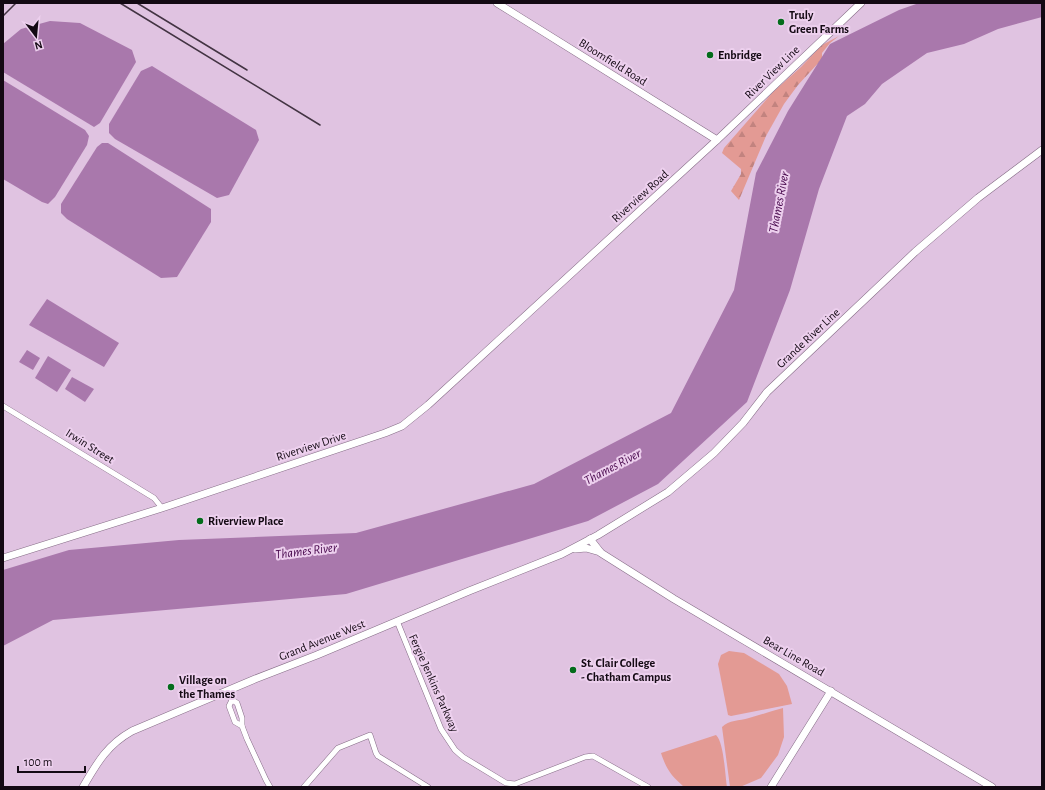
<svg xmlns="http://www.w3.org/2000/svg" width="1045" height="790" font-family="'Alegreya Sans',sans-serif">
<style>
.grass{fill:#e39a94}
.forest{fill:url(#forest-firs)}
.water{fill:#a978ac}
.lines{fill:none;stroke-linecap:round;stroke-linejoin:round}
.street-casing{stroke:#866d87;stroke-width:6}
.secondary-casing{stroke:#866d87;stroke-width:8}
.street{stroke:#fff;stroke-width:5}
.secondary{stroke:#fff;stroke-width:7}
.rail{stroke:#433443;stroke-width:1.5}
.poi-dot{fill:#036c1b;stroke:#edd0ee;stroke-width:1.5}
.labels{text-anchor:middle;stroke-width:4;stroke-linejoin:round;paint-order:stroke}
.poi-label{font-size:12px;font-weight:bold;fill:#130913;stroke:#edd0ee;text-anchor:start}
.street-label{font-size:12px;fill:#130913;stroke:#edd0ee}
.water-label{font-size:13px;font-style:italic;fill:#46064b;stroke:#edd0ee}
</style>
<defs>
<pattern id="forest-firs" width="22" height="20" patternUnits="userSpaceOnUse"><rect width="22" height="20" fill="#e39a94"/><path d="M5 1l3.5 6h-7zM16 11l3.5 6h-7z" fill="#c2837f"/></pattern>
</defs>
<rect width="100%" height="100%" fill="#e0c3e1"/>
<!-- grass -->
<g class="grass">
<polygon points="729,651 744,653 779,674 787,686 792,704 731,716 728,715 718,664 721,655"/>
<path d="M783 708 784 737 778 755 761 778 740 787H730L722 727C729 720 739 721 749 718 760 715 771 711 783 708Z"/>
<path d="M716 735C724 742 725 775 727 787H684C671 775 667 771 661 753Z"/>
</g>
<!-- forest -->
<polygon class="forest" points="839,36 830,43 822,53 822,59 798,85 784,104 766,136 739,200 731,191 741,174 741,169 722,153 724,148 773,92 801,67 822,45"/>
<!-- water -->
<g class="water">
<polygon points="919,3 1042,3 1042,17 998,29 964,44 927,53 882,84 865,104 847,116 819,189 790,290 747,402 658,484 588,521 346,594 53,620 3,646 3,570 69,550 179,540 356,533 534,484 671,413 734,290 756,173 788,111 830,44 899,10"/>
<polygon points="50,21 80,23 132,50 136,62 100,123 94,127 3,72 3,44 21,29"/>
<polygon points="152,66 256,130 259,140 229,195 217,198 115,139 109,133 109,124 141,71"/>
<polygon points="3,80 85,130 89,136 87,145 55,197 48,204 42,202 3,179"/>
<polygon points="102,143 108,143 211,209 211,222 177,277 161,278 67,219 61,213 61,204 97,147"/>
<polygon points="47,299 119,343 104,367 29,325"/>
<polygon points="27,350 40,358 33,370 19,362"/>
<polygon points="48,356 71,370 57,392 35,378"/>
<polygon points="72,377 94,389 85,402 65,389"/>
</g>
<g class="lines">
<!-- street casing -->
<g class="street-casing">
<g id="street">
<polyline points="3,406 154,498 162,508"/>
<polyline points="397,621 441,729 455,750 463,757 506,783 515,784 585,757 593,756 648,787"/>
<polyline points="228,691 232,700 237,703 242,718 242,726 247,739 266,780 270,787"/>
<polyline points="232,700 229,706 235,722 242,726"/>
<polyline points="304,787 338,748 370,735 376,753 378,756 428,787"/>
</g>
</g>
<!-- secondary casing -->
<g class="secondary-casing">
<g id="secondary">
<polyline points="497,3 717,140"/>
<polyline points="590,539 601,553 674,599 992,787"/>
<polyline points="575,549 586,548 600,552"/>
<polyline points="3,558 162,508 385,433 402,426 428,405 717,140 861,3"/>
<path d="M83 787C97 763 107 745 132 731L255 679 317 655 469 591 562 554 598 535 668 492 714 453 743 423 767 392 915 252 978 198 1042 150"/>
<polyline points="771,787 831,691"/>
</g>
</g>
<!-- street -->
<use href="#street" class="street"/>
<!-- secondary -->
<use href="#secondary" class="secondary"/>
<!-- rail -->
<g class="rail">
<polyline points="120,3 320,125"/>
<polyline points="137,3 247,70"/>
<polyline points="3,16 16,3"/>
</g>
</g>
<!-- markers -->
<g class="poi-dot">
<circle cx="781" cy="22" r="4"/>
<circle cx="710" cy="55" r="4"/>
<circle cx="200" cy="521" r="4"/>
<circle cx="573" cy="670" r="4"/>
<circle cx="171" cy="687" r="4"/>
</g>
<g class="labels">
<!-- poi labels -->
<g class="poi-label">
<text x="789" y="19">Truly<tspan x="789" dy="14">Green Farms</tspan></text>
<text x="718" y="59">Enbridge</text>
<text x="208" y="525">Riverview Place</text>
<text x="581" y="667">St. Clair College<tspan x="581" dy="14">- Chatham Campus</tspan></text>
<text x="179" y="684">Village on<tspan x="179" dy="14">the Thames</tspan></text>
</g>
<!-- street labels -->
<g class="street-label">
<text transform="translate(613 62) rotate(32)" y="4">Bloomfield Road</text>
<text transform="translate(772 72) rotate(-44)" y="4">River View Line</text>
<text transform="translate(640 196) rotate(-42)" y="4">Riverview Road</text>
<text transform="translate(808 338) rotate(-43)" y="4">Grande River Line</text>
<text transform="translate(90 446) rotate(32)" y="4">Irwin Street</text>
<text transform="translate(311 446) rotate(-18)" y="4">Riverview Drive</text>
<text transform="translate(322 640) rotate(-22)" y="4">Grand Avenue West</text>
<text transform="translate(794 656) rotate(30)" y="4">Bear Line Road</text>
<text transform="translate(434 683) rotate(66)" y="4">Fergie Jenkins Parkway</text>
</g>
<!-- water labels -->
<g class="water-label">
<text transform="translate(778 202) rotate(-79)" y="5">Thames River</text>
<text transform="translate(612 466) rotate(-28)" y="5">Thames River</text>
<text transform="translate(306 550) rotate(-7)" y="5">Thames River</text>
</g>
</g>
<!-- border -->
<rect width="1045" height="790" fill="none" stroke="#130913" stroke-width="8"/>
<!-- north arrow -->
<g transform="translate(36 36) rotate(164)" stroke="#edd0ee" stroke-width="3" paint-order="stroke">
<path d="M0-3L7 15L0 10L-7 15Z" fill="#130913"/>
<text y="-6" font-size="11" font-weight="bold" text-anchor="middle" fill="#130913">N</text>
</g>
<!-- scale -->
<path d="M18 766v6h67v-6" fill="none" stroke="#130913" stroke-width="2"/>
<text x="24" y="766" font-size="12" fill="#130913" stroke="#edd0ee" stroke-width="3" paint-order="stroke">100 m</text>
</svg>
